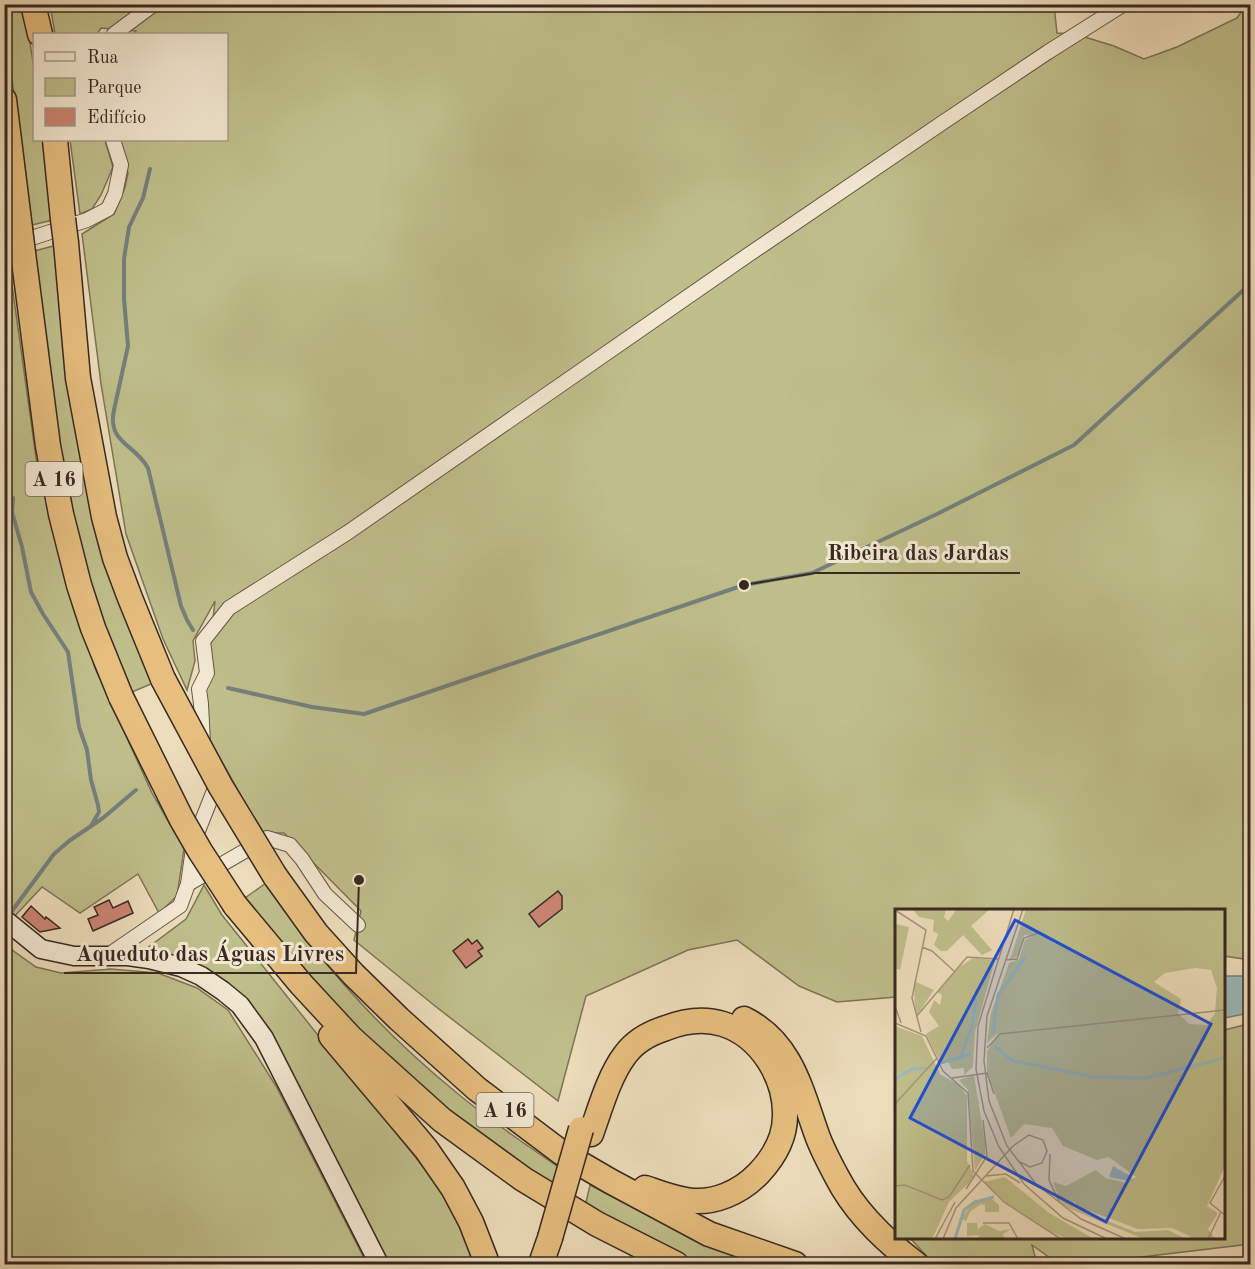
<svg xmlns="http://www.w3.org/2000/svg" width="1255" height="1269" font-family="'Old Standard TT',serif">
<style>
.green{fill:#bfbf8b;stroke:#7c7456;stroke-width:1.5}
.water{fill:#9dbaba;stroke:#75807d;stroke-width:1.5}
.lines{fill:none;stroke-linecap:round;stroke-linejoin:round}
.stream{stroke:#75807d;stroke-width:4}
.building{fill:#cb8573;stroke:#382921;stroke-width:1.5}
.street-casing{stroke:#655648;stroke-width:16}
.secondary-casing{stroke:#382921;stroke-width:21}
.highway-casing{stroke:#382921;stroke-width:27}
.street{stroke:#f3e9d3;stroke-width:14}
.secondary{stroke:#f3e9d3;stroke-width:18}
.highway{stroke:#e6be7e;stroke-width:24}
.highway-bridge-casing{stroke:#382921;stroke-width:27;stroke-linecap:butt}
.highway-bridge{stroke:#e6be7e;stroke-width:24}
.labels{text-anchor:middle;stroke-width:6;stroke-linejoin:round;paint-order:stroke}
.shield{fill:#f3e9d3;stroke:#706356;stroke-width:1.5}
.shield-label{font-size:20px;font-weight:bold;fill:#382921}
.inset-river{fill:none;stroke:#9dbaba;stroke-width:3}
.inset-road{fill:none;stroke:#a5957d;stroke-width:1.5}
.view{fill:#1d4ed8;fill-opacity:0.15;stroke:#1d4ed8;stroke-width:3}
.inset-edge{fill:none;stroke:#382921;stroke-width:3}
.leader{fill:none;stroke:#382921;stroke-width:2}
.callout-dot{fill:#382921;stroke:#f3e9d3;stroke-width:2}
.callout-label{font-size:22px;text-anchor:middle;font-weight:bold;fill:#382921;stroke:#f3e9d3;stroke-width:6;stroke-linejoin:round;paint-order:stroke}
</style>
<rect width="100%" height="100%" fill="#edddbb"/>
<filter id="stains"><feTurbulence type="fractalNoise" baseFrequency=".00333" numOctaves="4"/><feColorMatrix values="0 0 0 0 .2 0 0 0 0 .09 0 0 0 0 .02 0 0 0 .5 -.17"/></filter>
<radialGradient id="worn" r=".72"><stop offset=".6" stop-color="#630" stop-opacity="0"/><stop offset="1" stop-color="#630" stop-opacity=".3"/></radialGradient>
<!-- green -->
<g class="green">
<polygon points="4,5 24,5 34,68 34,140 45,140 57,219 32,225 10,65 5,42"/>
<polygon points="50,5 1054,5 1057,33 1075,34 1114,46 1144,59 1177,47 1237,18 1246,5 1250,5 1250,960 1224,956 1224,910 896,910 896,997 837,1002 799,986 737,940 688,950 586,996 558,1101 435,1006 354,940 361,911 284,833 262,833 208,737 205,691 215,601 193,641 195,661 187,690 163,639 126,534 101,384 82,234 114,214 125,187 128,173 117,140 226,140 226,34 134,34 136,31 101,28 97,34 55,34"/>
<polygon points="70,140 105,140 113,167 101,195 92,209 80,214"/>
<polygon points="57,245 67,340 158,681 132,692 96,604 65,489 34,251"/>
<polygon points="8,256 38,472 95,668 152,793 184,849 177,896 159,913 138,874 80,913 42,887 13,918 5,911 4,257"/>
<path d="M266 883C319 962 383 1033 457 1093 489 1120 527 1145 561 1169L554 1192 389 1066 274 941 245 898Z"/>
<polygon points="204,885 222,915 444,1193 474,1250 477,1264 387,1264 245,1002 217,976 184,960 146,949 186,919"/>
<polygon points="5,945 36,967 61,973 111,969 158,973 197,988 228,1010 276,1086 367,1264 5,1264"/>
<polygon points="1250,1021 1250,1244 1083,1264 1057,1263 1032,1245 1037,1264 934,1264 910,1238 1224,1238 1224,1030 1248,1024"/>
<polygon points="590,1185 704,1244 756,1264 692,1264 671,1256 584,1211"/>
</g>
<!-- water -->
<polygon class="water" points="1224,976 1250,976 1250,1013 1224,1018"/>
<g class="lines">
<!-- stream -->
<g class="stream">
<path d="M150 169 143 198 129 227 124 259V299L128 346 114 410C107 443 135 444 148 468L181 606 187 620 193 630"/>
<polyline points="13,498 12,512 22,547 31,592 43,614 68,652 79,727 87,750 91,780 98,805 99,812 91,826"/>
<polyline points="228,688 312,707 364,714 744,585 812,573 937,514 1074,445 1250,284"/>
<polyline points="9,915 54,854 69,841 103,818 136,790"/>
</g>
</g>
<!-- building -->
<g class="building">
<polygon points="558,891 562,896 562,909 539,927 529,914"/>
<polygon points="109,900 113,908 128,901 133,913 93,931 88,919 98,915 94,907"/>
<polygon points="31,906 45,919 46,917 60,928 40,932 22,917"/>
<polygon points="468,939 472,944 477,940 483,948 478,951 482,956 466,968 453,951"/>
</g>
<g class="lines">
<!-- street casing -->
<g class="street-casing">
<g id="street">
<polyline points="114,34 153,5"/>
<polyline points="4,247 87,220 108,209 115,194 121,165 113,140"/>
<polyline points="203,743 201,704 199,689 207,673 203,641 229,608 347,533 748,255 942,123 1048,52 1124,4"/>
<polyline points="188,884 267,838 290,845 302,859 325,894 358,925"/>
<polyline points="107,956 180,906 188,884 194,841 217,783 215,778"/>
</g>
</g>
<!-- secondary casing -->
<g class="secondary-casing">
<polyline id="secondary" points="4,919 41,949 74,956 128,956 149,959 181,967 201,976 223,991 240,1005 264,1038 379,1264"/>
</g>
<!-- highway casing -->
<g class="highway-casing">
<g id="highway">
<polyline points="33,4 40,34"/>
<polyline points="4,100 20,229"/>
<polyline points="55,140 63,219"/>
<polyline points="66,243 78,378 104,517 115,558 130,598 163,679"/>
<polyline points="23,253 48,446 61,514 79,585 93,628 121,697"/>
<polyline points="275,876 316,933 353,974 399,1019 477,1089 562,1153 610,1181 709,1234 795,1264"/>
<polyline points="235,905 301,984 351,1038 442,1120 523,1179 597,1224 676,1264"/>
<path d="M744 1019C791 1042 801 1090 817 1135 822 1149 830 1164 837 1177 855 1212 884 1240 916 1264"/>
<polyline points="331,1036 426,1149 453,1188 471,1222 485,1258 487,1264"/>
<path d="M591 1134C600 1109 609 1076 625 1055 635 1041 650 1033 666 1028 684 1021 704 1018 723 1024 761 1036 786 1078 785 1116 785 1138 773 1158 759 1173 741 1192 713 1205 686 1200 674 1198 662 1194 651 1190L645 1188"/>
<polyline points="541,1264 550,1238"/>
</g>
</g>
<!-- street -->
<use href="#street" class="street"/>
<!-- secondary -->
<use href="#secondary" class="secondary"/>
<!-- highway -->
<use href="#highway" class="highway"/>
<!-- highway-bridge casing -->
<g class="highway-bridge-casing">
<g id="highway-bridge">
<polyline points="63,219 66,243"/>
<polyline points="20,229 23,253"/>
<polyline points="163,679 221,787 275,876"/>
<polyline points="121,697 181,818 200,851 235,905"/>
<polyline points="550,1238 581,1129"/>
</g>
</g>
<!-- highway-bridge -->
<use href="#highway-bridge" class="highway-bridge"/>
</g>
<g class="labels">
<!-- shield labels -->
<g class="shield">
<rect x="25.5" y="462" width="57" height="34" rx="4.5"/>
<rect x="476.5" y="1093" width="57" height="34" rx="4.5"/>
</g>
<g class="shield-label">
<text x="54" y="486">A 16</text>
<text x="505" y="1117">A 16</text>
</g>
</g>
<!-- overview -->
<g transform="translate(895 909)">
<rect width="330" height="330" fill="#edddbb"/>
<path d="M17 0H51L49 8 53 12 62 0H95L76 17 97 41 87 46 68 26 52 42H46L39 36 43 25 38 22 39 11 24 8ZM131 0H330V257L312 297 323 304 313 320 320 330H301L277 319 243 320 184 298 178 292V298L240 323 273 321 291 330H249L175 300 166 294 158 273 171 277 201 261 211 269 230 274 241 268 214 248 202 251 168 237 157 219 129 215 116 229 92 163V143L103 124 92 134 96 104 114 54 124 50 130 31 138 27 129 26 124 46 115 51ZM300 59 316 61 322 79 320 104 312 116 294 115 283 104 286 90 259 73 270 64ZM0 15 14 18 5 61 0 59ZM78 49 100 51 80 123 78 158 69 166V159L57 160 53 153 46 155 31 125 44 117 34 103 39 91 45 96 47 86 42 83 63 59ZM19 72 39 81 23 105 20 103ZM0 117 27 127 45 165 64 176 72 187V252L80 268 54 293 37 330H0ZM79 166 90 234V245L80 262 73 181 64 171ZM110 268 154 304 199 330H172L155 322 112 294 89 273ZM95 288 104 296V303H90V296L86 295 75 303 71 312 66 309 78 294ZM72 314H82L83 320 90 315 104 322 116 320 108 325 109 330H82L85 326 72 327Z" fill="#bfbf8b" fill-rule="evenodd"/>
<path d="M218 257 235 267 240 273 214 268Z" fill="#9dbaba"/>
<path class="inset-river" d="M98 125 103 86 130 49M99 137 118 152 199 168 251 169 330 149M66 147 77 118 81 90M46 154 76 145M0 170 17 160 31 159M60 330 69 301 80 293 99 288"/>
<path class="inset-road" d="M119 0 83 117 81 160 89 202 104 238 129 275 168 309 212 330M128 0 92 107 89 152 94 192 112 237 141 275 186 310 231 330M0 1 31 21 17 89 26 123M27 38 37 42 59 62M110 51 122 50 129 29 144 24M0 97 6 114M21 108 72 48 103 50M0 114 31 127 48 162 73 184 78 262 109 293 166 330M92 139 105 125 330 101M57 169 92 164 99 185M0 195 42 149M155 245 154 271 165 294M91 267 111 265 125 274M330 267 315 294 330 306M0 277 10 276 47 291 54 288 75 256M71 280 92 247 88 211M88 314H114L123 330M40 330 60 293M48 330 61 299 118 237 134 226 148 231 152 242 147 254 135 258 125 253M313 330 326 303"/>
<path class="view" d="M120 11 316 115 211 313 15 209Z"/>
<rect width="330" height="330" class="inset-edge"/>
</g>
<!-- callouts -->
<path class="leader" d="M744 585L815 573H1020M359 880L356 973H64"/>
<g class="callout-dot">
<circle cx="744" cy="585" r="6"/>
<circle cx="359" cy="880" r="6"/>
</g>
<g class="callout-label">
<text x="918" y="560">Ribeira das Jardas</text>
<text x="210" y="961">Aqueduto das Águas Livres</text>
</g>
<!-- margin -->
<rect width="1255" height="1269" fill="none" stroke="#edddbb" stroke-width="24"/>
<rect x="6" y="6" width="1243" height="1257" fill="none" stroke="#382921" stroke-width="3"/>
<rect x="12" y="12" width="1231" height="1245" fill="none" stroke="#382921" stroke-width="1.5"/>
<!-- legend -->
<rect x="33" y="33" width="195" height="108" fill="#f3e9d3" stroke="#a89c8c" stroke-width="1.5"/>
<rect x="45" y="52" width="30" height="9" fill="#f3e9d3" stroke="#a89c8c" stroke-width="1.5"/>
<text x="87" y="63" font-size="18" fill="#382921">Rua</text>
<rect x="45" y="78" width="30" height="18" fill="#bfbf8b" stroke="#a89c8c" stroke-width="1.5"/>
<text x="87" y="93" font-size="18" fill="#382921">Parque</text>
<rect x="45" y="108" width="30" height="18" fill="#cb8573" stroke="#a89c8c" stroke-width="1.5"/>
<text x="87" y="123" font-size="18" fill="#382921">Edifício</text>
<rect width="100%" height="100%" filter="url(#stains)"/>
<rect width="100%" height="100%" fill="url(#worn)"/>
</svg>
